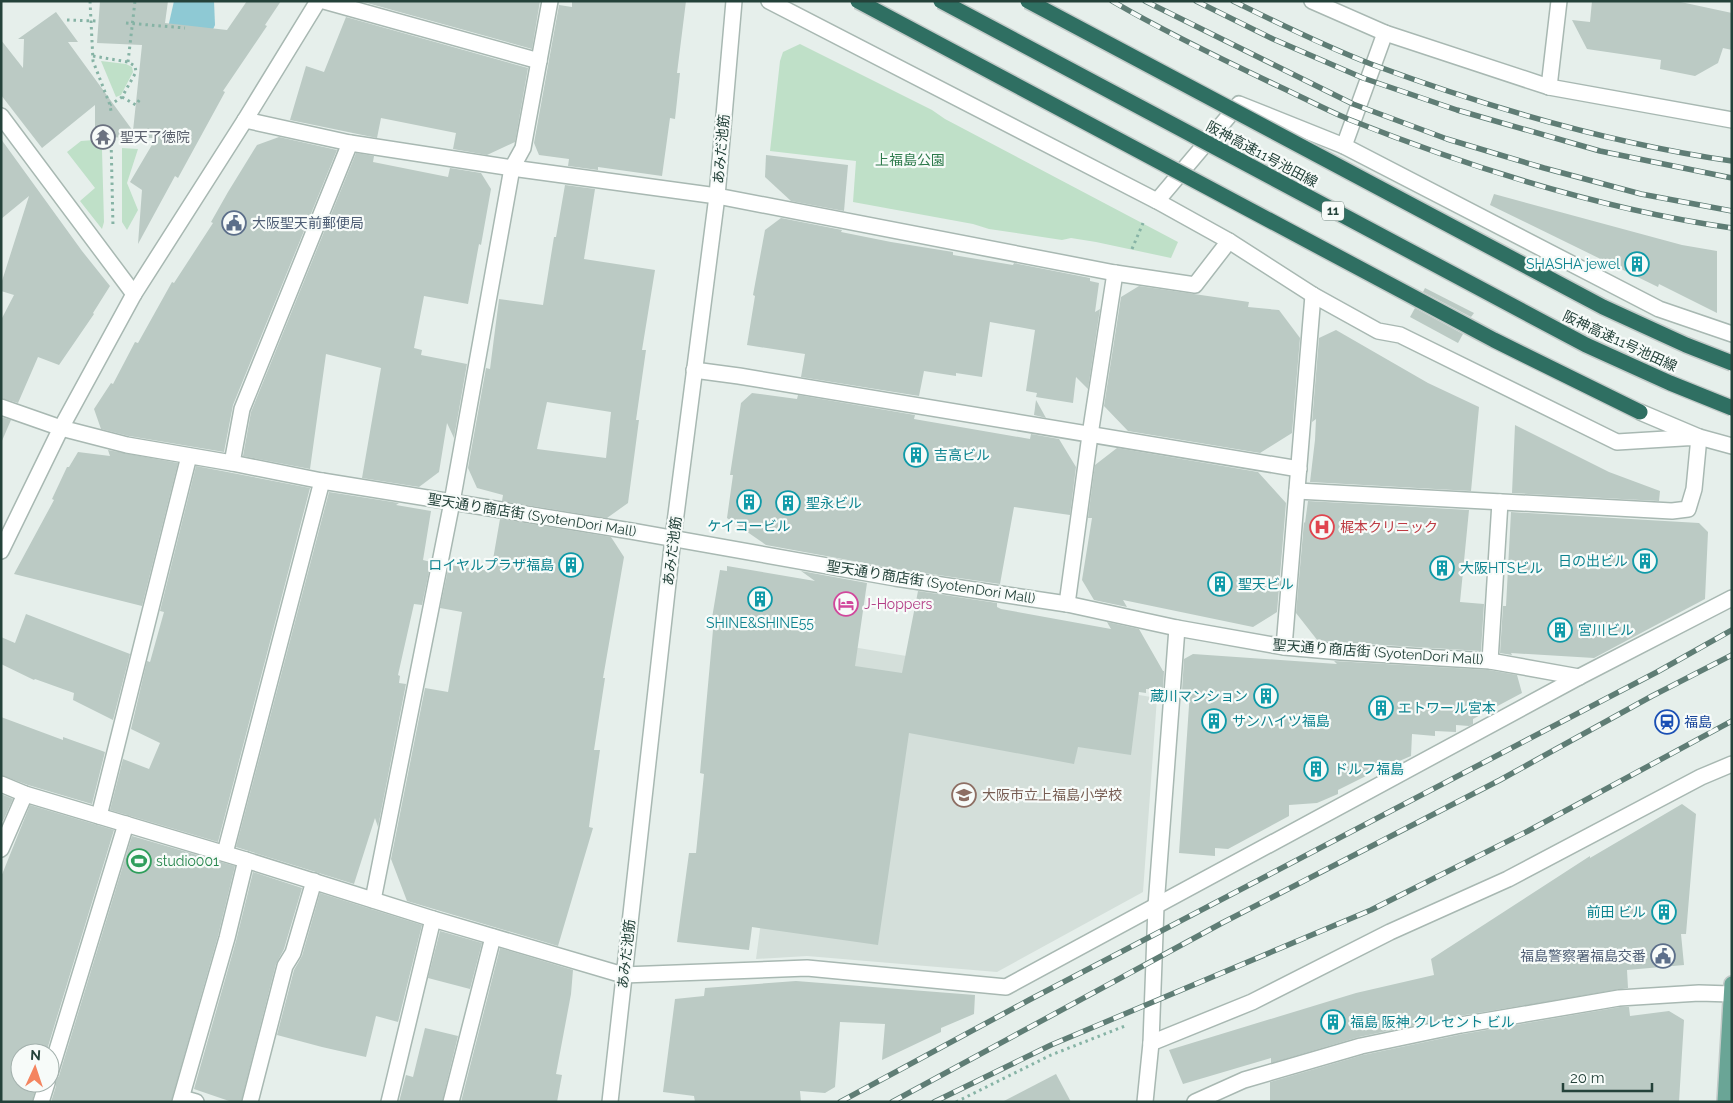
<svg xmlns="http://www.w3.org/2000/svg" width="1733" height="1103" font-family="Raleway,'Noto Sans JP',sans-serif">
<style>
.built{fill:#d4dfda}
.green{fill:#bfe0c8}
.water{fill:#8ec9d4}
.building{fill:#bbcac4;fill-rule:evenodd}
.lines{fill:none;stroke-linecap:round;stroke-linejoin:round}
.minor-casing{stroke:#a8b8b2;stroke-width:18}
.major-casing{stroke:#c2cac8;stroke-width:18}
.path{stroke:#86b3a5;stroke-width:3;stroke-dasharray:2.5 4;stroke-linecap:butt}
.minor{stroke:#fff;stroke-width:15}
.major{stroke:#6aa596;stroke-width:15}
.rail-casing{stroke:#5f7d75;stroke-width:5.5}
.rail{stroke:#f7fbf9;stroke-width:4;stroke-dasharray:11;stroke-linecap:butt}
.highway-bridge-casing{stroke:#c2cac8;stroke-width:18;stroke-linecap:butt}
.highway-bridge{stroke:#2f6f62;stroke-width:15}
.labels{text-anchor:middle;stroke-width:4.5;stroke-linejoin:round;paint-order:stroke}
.shield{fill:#f7fbf9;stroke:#637a73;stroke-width:1}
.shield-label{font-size:12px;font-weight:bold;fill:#24423a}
.worship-label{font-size:14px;fill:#5b616d;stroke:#f7fbf9;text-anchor:start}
.street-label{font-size:14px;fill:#24423a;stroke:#f7fbf9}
.park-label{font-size:14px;fill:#2d7a4b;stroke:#f7fbf9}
.service-label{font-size:14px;fill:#4e5e75;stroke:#f7fbf9;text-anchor:start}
.culture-label{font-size:14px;fill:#0d838f;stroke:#f7fbf9;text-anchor:start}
.health-label{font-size:14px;fill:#be3a42;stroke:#f7fbf9;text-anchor:start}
.hotel-label{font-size:14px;fill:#b23c85;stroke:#f7fbf9;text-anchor:start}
.transit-label{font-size:14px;fill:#164399;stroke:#f7fbf9;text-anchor:start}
.education-label{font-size:14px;fill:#785e54;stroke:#f7fbf9;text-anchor:start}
.leisure-label{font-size:14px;fill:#27864d;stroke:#f7fbf9;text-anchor:start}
</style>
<rect width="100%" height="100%" fill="#e6efeb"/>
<!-- built -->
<polygon class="built" points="799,638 1157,698 1143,892 997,972 807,956 756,959"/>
<!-- green -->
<g class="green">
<polygon points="800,44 932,110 945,119 1178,242 1171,258 1096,242 1071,238 1062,240 989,229 973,224 853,202 856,161 770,151 780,61 783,52"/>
<polygon points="101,61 126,64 132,67 133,72 121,95 116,97"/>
<polygon points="94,140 102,150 104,222 102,229 80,201 95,188 67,152 81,141"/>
<polygon points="122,148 138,149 127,183 138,210 127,230 122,222"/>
</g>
<!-- water -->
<polygon class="water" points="174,1 214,1 215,25 210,36 167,32"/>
<!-- building -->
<g class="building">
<polygon points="100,1 168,1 165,23 227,30 247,1 281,1 265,25 267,26 223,91 225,92 178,178 175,176 138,244 142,190 130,182 156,138 95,137 95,105 42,148 1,95 1,40 23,68 24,39 18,39 56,12 78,42 68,42 133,131 142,45 97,43"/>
<polygon points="360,1 540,1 532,49"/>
<polygon points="572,1 686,1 677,73 680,73 675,119 670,118 662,176 598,167 598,170 568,166 569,159 539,155 534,143 559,5 572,7"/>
<polygon points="1592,1 1676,1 1732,13 1732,50 1723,48 1718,63 1695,76 1660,69 1661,60 1587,49 1572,20 1590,22"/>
<polygon points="346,17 528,68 515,142 487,155 453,149 456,133 381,118 377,138 290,120 306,66 324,72"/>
<polygon points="279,137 337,150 233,405 224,452 129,436 101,429 94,409 111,383 113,384 135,342 138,343 172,282 174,283 213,223 211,222 228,192 257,145"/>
<polygon points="1,139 82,251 110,286 93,313 94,314 59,365 38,357 18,403 1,398 1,320 14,295 1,291 1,284 29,196 1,219"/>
<polygon points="356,153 374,156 373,162 448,177 450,168 481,173 491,189 481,245 479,244 468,304 424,296 414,348 422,350 421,355 467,364 454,438 447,423 439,472 419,487 362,478 381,368 326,354 310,469 243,456 251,412"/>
<polygon points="766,155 848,165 844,211 791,201 765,177"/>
<path d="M565 185 595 189 584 259 655 270 642 350H646L636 420H639L628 503 607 518 502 501 503 495 477 488 468 468 486 368 490 369 499 299 543 305 554 237H556ZM547 402 611 412 606 458 537 449Z"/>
<polygon points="1494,194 1682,245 1717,251 1717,313 1659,284 1658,287 1490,205"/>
<polygon points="781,218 842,230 841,232 891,242 953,252 953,255 1013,265 1014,263 1090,278 1090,281 1099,283 1095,312 1100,309 1088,389 1076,377 1073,403 1036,397 1037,393 1026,391 1035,330 990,322 982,377 956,373 956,376 924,371 919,396 801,377 805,354 747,345 755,296 753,295 765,230"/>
<polygon points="1139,286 1249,302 1248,307 1279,310 1300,338 1292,433 1260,453 1128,431 1104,406 1121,297"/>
<polygon points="1425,288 1474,313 1471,317 1423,292"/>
<polygon points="1415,308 1463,334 1458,343 1410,317"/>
<polygon points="1336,330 1428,383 1479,407 1471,491 1310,482 1315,440 1316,419 1312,422 1319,338"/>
<polygon points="752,393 797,399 798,395 915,415 914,419 1030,439 1031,434 1059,439 1076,467 1070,515 1014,507 1000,584 897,569 766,545 727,518 733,475 730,475 741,403"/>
<polygon points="1036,400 1046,418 1034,415"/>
<polygon points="1,417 11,420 1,443"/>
<polygon points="1515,425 1609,472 1660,491 1659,501 1512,493"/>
<polygon points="1117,448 1258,472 1286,503 1277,612 1253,627 1123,600 1127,607 1094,600 1082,580 1092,518 1088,518 1095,465"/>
<polygon points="108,450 178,463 142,606 14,574 54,500 52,499 67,467 69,467 78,452 110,456"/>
<polygon points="196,466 310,488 218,842 110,810 123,759 149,769 160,743 131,729 147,661 150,662 164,612 160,611"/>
<polygon points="329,492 399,503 396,505 431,511 423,560 431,562 422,605 414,604 398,675 400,676 399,683 406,684 378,827 375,818 354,884 236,847"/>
<polygon points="1308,501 1469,510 1460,602 1484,604 1481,651 1318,641 1296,613 1304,522 1305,523"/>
<polygon points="1511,512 1699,523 1708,532 1705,599 1594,658 1511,653 1512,655 1500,653 1503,606 1506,606"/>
<polygon points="500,519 611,537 624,557 603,678 605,678 594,750 600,750 589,827 593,828 558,946 407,901 391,859 425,688 448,692 462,612 440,608 449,565 491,571"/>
<polygon points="727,566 815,581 801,571 867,583 855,666 902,673 918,591 997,603 997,607 1001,609 1111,629 1107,622 1139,629 1163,671 1164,671 1163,690 1146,689 1146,693 1139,692 1131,755 1078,747 1074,764 909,733 878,945 752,927 749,950 677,942 689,853 696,853 704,774 700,773 714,619 712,618 720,570 727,571"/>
<polygon points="26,614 130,654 113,720 73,700 74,693 35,679 34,680 1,664 1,637 15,643"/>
<polygon points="1193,654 1337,664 1334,661 1489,670 1517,675 1522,693 1473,719 1473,724 1469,726 1456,725 1456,732 1435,731 1435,736 1412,734 1411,756 1374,772 1338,790 1338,794 1317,803 1289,805 1289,816 1228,849 1215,848 1215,856 1179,853 1190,691 1182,691 1184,659"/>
<polygon points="1,717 63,740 63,737 105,752 92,804 28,785 1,775"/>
<polygon points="1,794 13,799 3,821 1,820"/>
<polygon points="1682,804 1696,814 1686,934 1681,934 1684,965 1627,970 1628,988 1459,1016 1359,1037 1271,1063 1271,1058 1183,1084 1169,1050 1356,993 1434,975 1431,959 1590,856 1590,858"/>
<polygon points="30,805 114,830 46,1053 20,1053 20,1083 37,1083 32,1102 1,1102 1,877"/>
<polygon points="132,836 235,866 218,936 171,1102 51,1102 56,1086 56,1080 59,1076"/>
<polygon points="253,872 302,888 284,949 276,964 241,1102 232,1102 194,1089 236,941"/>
<polygon points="320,893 422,925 398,1022 376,1016 366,1057 322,1047 277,1035 294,970 302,956"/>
<polygon points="440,931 482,943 470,989 428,978"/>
<polygon points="500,948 573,970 571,994 556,1074 562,1075 557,1102 461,1102"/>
<polygon points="796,981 975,995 974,1014 941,1028 941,1032 882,1060 885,1024 840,1022 835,1087 825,1093 800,1091 801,1102 695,1102 694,1096 663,1092 675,999 704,996 705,988"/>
<polygon points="1620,1007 1629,1007 1630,1016 1669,1011 1684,1020 1679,1102 1270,1102 1270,1082 1363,1055 1463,1034"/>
<polygon points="425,1028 458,1036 442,1102 399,1102 406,1075 413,1077"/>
<polygon points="1056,1074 1071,1102 1002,1102"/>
</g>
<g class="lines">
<!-- minor casing -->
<g class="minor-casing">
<g id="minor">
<polyline points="324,1 539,61"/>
<polyline points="769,1 1157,201 1229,241 1313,295 1378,331 1400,335 1617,442 1699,437 1694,489 1688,509 1672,511 1297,491"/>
<polyline points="1312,1 1385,33 1549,87 1732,120"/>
<polyline points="1549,87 1559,1"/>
<polyline points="1,116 134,294"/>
<polyline points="245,120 350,143 512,168 717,196 1115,273 1195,285 1229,241"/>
<polyline points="1344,146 1385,33"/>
<polyline points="1157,201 1239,104 1344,146 1659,309 1732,334"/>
<polyline points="694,370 739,376 1299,469"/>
<polyline points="1,407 61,428 127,445 232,463 322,481 631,531 895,578 1067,604 1177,628 1284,647 1341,652 1490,661 1579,677"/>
<polyline points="1640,412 1699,437 1732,446"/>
<polyline points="232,463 242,409 350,143"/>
<polyline points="1,551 61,428 134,294 245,120 318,1"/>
<polyline points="1067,604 1090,435 1115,273"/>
<polyline points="1284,647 1313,295"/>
<polyline points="1490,661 1500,502"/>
<polyline points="1,784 25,794 246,860 433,919 623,975 807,968 1006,987 1579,677 1732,598"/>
<polyline points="99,816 189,456"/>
<polyline points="1,849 25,794"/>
<polyline points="225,853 322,481"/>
<polyline points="373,900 452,502 512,168 523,148 550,1"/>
<polyline points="1151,1043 1252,1002 1390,932 1508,879 1701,777 1732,764"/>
<polyline points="50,1073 126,824"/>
<polyline points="182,1098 196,1102"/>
<polyline points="41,1102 47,1083"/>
<polyline points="180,1102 227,938 246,860"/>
<polyline points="250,1102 285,966 293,953 314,881"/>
<polyline points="389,1102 433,919"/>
<polyline points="451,1102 493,937"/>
<polyline points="610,1102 673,538 717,196 734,1"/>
<polyline points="1145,1102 1151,1043 1156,906 1177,628"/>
<polyline points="1195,1102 1244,1080 1361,1046 1461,1025 1619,998 1699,993 1731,994"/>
</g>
</g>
<!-- major casing -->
<g class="major-casing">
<polyline id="major" points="1725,1102 1732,984"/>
</g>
<!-- path -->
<g class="path">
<polyline points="90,1 93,61 110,105 111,111"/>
<polyline points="67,20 98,21"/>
<polyline points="126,23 185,28"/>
<polyline points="93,56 128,62 135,66 136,72 122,97 110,105"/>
<polyline points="128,62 135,1"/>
<polyline points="122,97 136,105 140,99"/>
<polyline points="111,137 113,227"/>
<polyline points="1132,249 1143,223"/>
<polyline points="956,1102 1051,1055 1125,1026"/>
</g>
<!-- minor -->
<use href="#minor" class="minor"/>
<!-- major -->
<use href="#major" class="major"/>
<!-- rail casing -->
<g class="rail-casing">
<g id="rail">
<path d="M1112 1C1165 32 1221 59 1276 85 1300 96 1324 109 1348 119 1471 168 1600 209 1732 228"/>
<polyline points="1145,1 1353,104 1447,139 1544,168 1641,194 1732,211"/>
<polyline points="1196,1 1273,39 1363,78 1457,110 1600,151 1732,178"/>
<path d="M1233 1C1278 23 1324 46 1371 64 1487 107 1608 143 1732 161"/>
<polyline points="840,1102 1029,1000 1657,672 1732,630"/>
<polyline points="892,1102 1222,923 1500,780 1652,696 1732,655"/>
<polyline points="934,1102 1051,1045 1371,910 1528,831 1732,721"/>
</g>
</g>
<!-- rail -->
<use href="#rail" class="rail"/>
<!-- highway-bridge casing -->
<g class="highway-bridge-casing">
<g id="highway-bridge">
<polyline points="858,1 1494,340 1640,412"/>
<polyline points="941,1 1586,345 1670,383 1732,408"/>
<polyline points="1028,1 1603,307 1686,345 1732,363"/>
</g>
</g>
<!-- highway-bridge -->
<use href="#highway-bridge" class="highway-bridge"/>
</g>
<!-- icons -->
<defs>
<g id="temple-ring" transform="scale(1.25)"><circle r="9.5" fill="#f7fbf9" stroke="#6b7280" stroke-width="1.5"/><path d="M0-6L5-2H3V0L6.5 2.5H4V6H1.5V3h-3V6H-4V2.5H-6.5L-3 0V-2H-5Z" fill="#6b7280"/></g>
<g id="civic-ring" transform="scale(1.25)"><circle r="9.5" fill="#f7fbf9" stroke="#5c6f8a" stroke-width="1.5"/><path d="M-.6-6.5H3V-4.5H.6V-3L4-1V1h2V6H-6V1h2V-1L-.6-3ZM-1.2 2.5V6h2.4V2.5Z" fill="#5c6f8a"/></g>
<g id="building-ring" transform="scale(1.25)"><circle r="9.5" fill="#f7fbf9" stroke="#0f9aa8" stroke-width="1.5"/><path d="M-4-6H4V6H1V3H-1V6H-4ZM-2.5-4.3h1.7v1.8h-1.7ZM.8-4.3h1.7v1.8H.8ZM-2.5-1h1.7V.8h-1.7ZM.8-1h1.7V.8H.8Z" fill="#0f9aa8"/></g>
<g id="hospital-ring" transform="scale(1.25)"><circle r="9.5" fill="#f7fbf9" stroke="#e0444e" stroke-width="1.5"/><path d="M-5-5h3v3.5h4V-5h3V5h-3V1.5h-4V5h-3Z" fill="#e0444e"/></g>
<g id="hotel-ring" transform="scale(1.25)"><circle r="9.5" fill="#f7fbf9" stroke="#d1479c" stroke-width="1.5"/><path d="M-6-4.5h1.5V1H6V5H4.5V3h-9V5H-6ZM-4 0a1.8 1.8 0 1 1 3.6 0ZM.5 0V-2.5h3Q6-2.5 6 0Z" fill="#d1479c"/></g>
<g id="station-ring" transform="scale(1.25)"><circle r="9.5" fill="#f7fbf9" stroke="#1a4fb4" stroke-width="1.5"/><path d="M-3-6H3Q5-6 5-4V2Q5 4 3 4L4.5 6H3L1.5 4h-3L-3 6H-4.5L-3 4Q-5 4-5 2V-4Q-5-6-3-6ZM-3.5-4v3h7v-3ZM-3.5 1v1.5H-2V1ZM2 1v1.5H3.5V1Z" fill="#1a4fb4"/></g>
<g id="school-ring" transform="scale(1.25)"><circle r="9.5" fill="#f7fbf9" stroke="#8d6e63" stroke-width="1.5"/><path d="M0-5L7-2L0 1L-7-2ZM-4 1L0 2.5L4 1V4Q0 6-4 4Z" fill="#8d6e63"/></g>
<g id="stadium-ring" transform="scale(1.25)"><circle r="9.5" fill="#f7fbf9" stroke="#2e9e5b" stroke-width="1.5"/><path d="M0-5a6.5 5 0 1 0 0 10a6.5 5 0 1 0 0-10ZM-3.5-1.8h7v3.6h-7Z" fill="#2e9e5b"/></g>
</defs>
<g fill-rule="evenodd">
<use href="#temple-ring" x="103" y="137"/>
<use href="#civic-ring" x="234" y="223"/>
<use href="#building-ring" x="1637" y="264"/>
<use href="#building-ring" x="916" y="455"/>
<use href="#building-ring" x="749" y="502"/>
<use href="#building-ring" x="788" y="503"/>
<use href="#hospital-ring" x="1322" y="527"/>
<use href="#building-ring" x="1645" y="561"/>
<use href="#building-ring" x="571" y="565"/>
<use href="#building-ring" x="1442" y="568"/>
<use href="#building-ring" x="1220" y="584"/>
<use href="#building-ring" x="760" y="599"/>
<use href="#hotel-ring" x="846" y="604"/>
<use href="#building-ring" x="1560" y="630"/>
<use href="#building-ring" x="1266" y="696"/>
<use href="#building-ring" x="1381" y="708"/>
<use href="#building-ring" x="1214" y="721"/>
<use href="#station-ring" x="1667" y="722"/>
<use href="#building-ring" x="1316" y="769"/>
<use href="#school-ring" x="964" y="795"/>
<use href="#stadium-ring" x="139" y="861"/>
<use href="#building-ring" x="1664" y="912"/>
<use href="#civic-ring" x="1663" y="956"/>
<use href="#building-ring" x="1333" y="1022"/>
</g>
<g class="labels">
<!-- shield labels -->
<rect class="shield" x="1322" y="201.5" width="22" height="19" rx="4"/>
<g class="shield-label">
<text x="1333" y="215">11</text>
</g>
<!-- worship labels -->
<g class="worship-label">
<text x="120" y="142">聖天了徳院</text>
</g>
<!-- street labels -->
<g class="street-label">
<text transform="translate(721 149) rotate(-85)" y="5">あみだ池筋</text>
<text transform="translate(1262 154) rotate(28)" y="5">阪神高速11号池田線</text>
<text transform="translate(1620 341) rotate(25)" y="5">阪神高速11号池田線</text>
<text transform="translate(532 515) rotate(9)" y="5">聖天通り商店街 (SyotenDori Mall)</text>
<text transform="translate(672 551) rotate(-83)" y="5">あみだ池筋</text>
<text transform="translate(931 582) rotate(9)" y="5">聖天通り商店街 (SyotenDori Mall)</text>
<text transform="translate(1378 652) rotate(4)" y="5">聖天通り商店街 (SyotenDori Mall)</text>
<text transform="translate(626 954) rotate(-84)" y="5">あみだ池筋</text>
</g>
<!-- park labels -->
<g class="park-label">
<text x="910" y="165">上福島公園</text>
</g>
<!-- service labels -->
<g class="service-label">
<text x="252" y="228">大阪聖天前郵便局</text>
<text x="1646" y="961" text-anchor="end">福島警察署福島交番</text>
</g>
<!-- culture labels -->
<g class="culture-label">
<text x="1620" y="269" text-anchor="end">SHASHA jewel</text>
<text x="934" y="460">吉高ビル</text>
<text x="806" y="508">聖永ビル</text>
<text x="749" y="531" text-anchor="middle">ケイコービル</text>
<text x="1628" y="566" text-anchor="end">日の出ビル</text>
<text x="554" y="570" text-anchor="end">ロイヤルプラザ福島</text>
<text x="1460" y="573">大阪HTSビル</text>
<text x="1238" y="589">聖天ビル</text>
<text x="760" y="628" text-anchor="middle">SHINE&amp;SHINE55</text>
<text x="1578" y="635">宮川ビル</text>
<text x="1248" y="701" text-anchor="end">蔵川マンション</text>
<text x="1398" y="713">エトワール宮本</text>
<text x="1232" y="726">サンハイツ福島</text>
<text x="1334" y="774">ドルフ福島</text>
<text x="1646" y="917" text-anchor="end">前田 ビル</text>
<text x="1350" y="1027">福島 阪神 クレセント ビル</text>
</g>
<!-- health labels -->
<g class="health-label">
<text x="1340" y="532">梶本クリニック</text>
</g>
<!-- hotel labels -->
<g class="hotel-label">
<text x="864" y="609">J-Hoppers</text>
</g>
<!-- transit labels -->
<g class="transit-label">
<text x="1684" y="727">福島</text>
</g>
<!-- education labels -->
<g class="education-label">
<text x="982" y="800">大阪市立上福島小学校</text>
</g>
<!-- leisure labels -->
<g class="leisure-label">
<text x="156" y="866">studio001</text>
</g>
</g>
<!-- border -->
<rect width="1733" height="1103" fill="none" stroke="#24423a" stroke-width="5"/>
<!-- north arrow -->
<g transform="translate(35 1068) rotate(3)"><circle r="24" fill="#f7fbf9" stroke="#a3b1ad"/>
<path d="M0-4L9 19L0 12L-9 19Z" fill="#f4845f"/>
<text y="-8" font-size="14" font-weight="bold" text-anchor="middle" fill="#24423a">N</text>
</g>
<!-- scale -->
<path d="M1563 1083v8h89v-8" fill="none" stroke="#24423a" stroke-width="2.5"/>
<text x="1570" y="1083" font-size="15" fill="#24423a" stroke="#f7fbf9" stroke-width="4" paint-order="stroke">20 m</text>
</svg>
